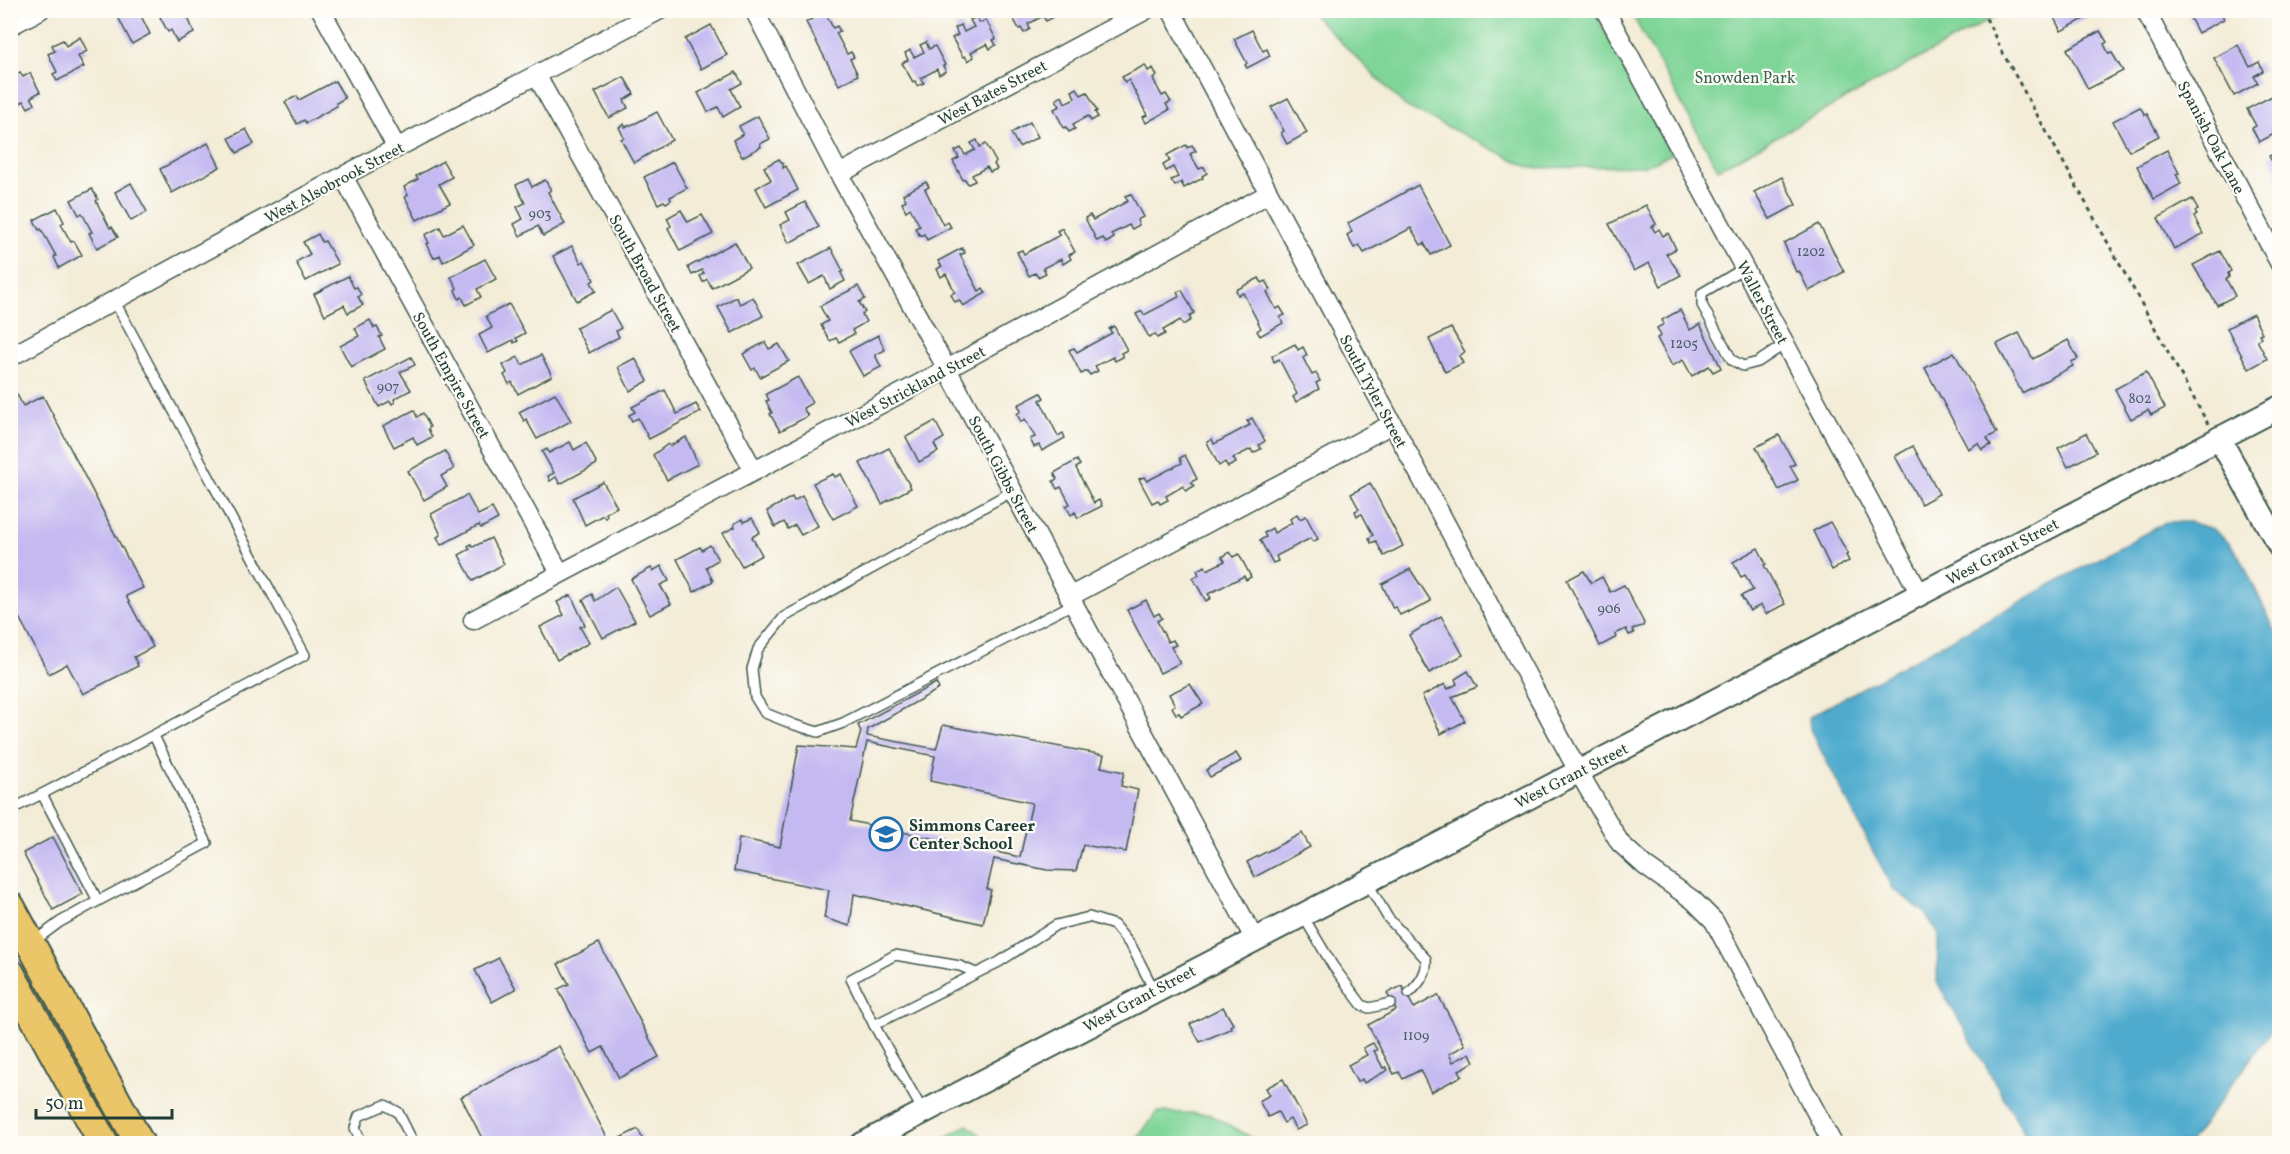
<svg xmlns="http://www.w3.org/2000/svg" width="2290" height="1154" font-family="Vollkorn,serif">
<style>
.green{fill:#7fd598;stroke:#4f8966;stroke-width:1.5}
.water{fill:#50abce;stroke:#387481;stroke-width:1.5}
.building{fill:#c4b9f1;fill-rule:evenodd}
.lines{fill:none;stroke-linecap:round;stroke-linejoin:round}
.service-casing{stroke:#3f574c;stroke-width:12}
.minor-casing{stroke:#3f574c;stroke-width:21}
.tertiary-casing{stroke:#3f574c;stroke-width:26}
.primary-casing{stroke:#3f574c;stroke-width:32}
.path{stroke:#3f574c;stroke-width:3;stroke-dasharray:4.5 4.5;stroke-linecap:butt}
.service{stroke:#fff;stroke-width:9}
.minor{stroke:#fff;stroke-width:18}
.tertiary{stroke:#fff;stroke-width:22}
.primary{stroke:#eac669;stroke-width:28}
.labels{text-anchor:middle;stroke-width:4.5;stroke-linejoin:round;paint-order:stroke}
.number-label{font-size:14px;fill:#485c63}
.park-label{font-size:16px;fill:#37634d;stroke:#fdfcf7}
.street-label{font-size:16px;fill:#1f3d34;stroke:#fdfcf7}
.poi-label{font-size:16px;font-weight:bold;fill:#1f3d34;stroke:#fdfcf7;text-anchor:start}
</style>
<rect width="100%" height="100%" fill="#fdfcf7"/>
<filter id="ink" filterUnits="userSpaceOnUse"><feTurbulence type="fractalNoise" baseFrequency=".0167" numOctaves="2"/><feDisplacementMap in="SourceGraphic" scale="12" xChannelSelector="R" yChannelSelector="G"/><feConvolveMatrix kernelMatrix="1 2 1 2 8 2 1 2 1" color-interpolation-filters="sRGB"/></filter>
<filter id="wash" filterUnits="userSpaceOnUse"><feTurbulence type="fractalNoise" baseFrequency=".008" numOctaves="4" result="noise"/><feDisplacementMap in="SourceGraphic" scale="24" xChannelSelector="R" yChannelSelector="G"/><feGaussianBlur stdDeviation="1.35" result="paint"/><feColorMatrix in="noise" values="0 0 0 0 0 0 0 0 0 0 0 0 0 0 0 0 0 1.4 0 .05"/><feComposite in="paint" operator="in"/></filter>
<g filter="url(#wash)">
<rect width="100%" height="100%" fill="#f3ecd7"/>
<!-- green -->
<g class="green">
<polygon points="1316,10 1594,11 1672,154 1644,166 1531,168 1405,106 1314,15"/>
<polygon points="2007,10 1718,169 1630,11 1630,10"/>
<polygon points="1157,1112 1209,1114 1261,1143 1134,1143"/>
<polygon points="967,1125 991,1143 938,1143"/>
</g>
<!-- water -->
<polygon class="water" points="2166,522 2190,522 2213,529 2230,544 2241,559 2280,641 2279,1020 2189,1143 2030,1143 1937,982 1938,934 1924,912 1892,888 1810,729 1809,717"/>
<g id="blocks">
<!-- building -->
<g class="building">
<polygon points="125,10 138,10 150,34 132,44 118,17 126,12"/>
<polygon points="161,10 182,10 186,18 188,17 194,33 177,42 171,30 168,32 160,17 163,15"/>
<polygon points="1009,10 1053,10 1049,12 1052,18 1046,21 1043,16 1028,24 1030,29 1024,33 1021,28 1019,29"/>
<polygon points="2050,10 2087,10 2090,16 2061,31"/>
<polygon points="2186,10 2220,10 2224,19 2198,33"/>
<polygon points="825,12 833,28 837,26 840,31 836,33 847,54 851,52 854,57 850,59 858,75 839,85 806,22"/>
<polygon points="976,17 980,23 986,20 996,39 993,40 996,45 990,49 987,44 971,52 974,57 968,61 965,56 963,57 952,38 958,35 955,28 961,25 964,32 974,27 970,20"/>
<polygon points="711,25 727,55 701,69 685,39"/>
<polygon points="1252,30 1263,51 1267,49 1270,56 1247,68 1245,65 1247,63 1234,39"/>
<polygon points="2100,31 2107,42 2104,44 2109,54 2112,53 2123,71 2088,89 2067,49"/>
<polygon points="80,37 87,51 78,56 84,67 57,81 53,74 57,72 48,54 55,51 52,45 63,40 66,46"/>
<polygon points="926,42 929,49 935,46 945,65 943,66 946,71 939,75 937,69 921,78 924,83 917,86 915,81 913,82 902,63 908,60 905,53 910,50 914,57 924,52 920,45"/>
<polygon points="2238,45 2250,67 2259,62 2263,71 2254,76 2258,83 2234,96 2214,58"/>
<polygon points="1145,65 1148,71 1153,68 1157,76 1153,79 1162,96 1166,94 1171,102 1166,104 1169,110 1146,123 1143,117 1147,115 1129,80 1125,82 1122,77"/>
<polygon points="20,72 23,77 30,73 40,92 31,97 35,104 28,108 24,101 18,104 10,90 10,78"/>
<polygon points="736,72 742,83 731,89 740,107 723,117 718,107 708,112 698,93"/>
<polygon points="624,77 634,94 624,100 628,108 609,118 595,92"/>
<polygon points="335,81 345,98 336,103 337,106 306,123 304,120 297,124 285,102 297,96 299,100"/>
<polygon points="1077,88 1081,95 1087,92 1097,111 1095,112 1098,117 1091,121 1088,116 1073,124 1075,129 1069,132 1066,127 1064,128 1054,109 1060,106 1056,100 1062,96 1065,103 1075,98 1072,91"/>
<polygon points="2276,94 2280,101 2280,131 2259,142 2252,128 2256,126 2247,109"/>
<polygon points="1288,98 1307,133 1287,144 1281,133 1284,131 1271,107"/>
<polygon points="2140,107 2145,115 2147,114 2159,136 2129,151 2113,121"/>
<polygon points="657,112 672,140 634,163 621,139 624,138 619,127 624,124 625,127 636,123"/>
<polygon points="758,116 770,139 760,144 761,147 742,157 733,140 743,134 739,126"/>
<polygon points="1030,122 1038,137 1019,147 1011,133"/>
<polygon points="246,129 254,144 237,153 229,138"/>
<polygon points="977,140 980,147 986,144 996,162 994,164 997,169 990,172 987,167 972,175 975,181 968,184 965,179 963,180 953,161 959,158 955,151 961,148 965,155 975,150 971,143"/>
<polygon points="208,143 220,167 172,193 160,169"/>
<polygon points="1186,145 1187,148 1192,145 1196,151 1190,154 1199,169 1204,167 1207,173 1202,176 1203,178 1184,188 1181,182 1175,186 1171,180 1178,177 1173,167 1166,171 1163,165 1170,161 1167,155"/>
<polygon points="2167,150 2179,173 2176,174 2181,184 2154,199 2137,166"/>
<polygon points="2280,151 2280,183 2274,174 2278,172 2269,156"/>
<polygon points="779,159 783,164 783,168 786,166 798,190 766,207 756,188 771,180 764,167"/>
<polygon points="443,161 452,177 439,184 450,203 417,220 405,197 408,195 404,187 418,179 416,176"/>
<polygon points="673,162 687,188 670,197 671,200 666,203 664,201 658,204 644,177"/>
<polygon points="1782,177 1796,205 1770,219 1754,192"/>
<polygon points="528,179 532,187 545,180 551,190 548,192 565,224 543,236 538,226 520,236 514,224 523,219 517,207 525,203 516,185"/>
<polygon points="926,182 929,187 925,189 943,225 948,222 951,227 927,240 924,234 920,236 915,228 920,226 910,208 906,211 902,203 906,200 903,194"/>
<polygon points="131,183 147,212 131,221 115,192"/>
<polygon points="1418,185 1450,245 1431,255 1424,243 1421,245 1411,228 1364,253 1359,245 1354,248 1347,235 1352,232 1348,223"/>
<polygon points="92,189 98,199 96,201 110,228 112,227 118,237 97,248 89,233 92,232 82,213 79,215 71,200"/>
<polygon points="1131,194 1143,217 1137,220 1139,225 1132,229 1129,225 1111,234 1114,238 1106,243 1103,238 1097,241 1085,218 1090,215 1093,220 1128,201 1125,196"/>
<polygon points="2192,199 2198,210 2195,211 2197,215 2194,217 2203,234 2174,249 2158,218"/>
<polygon points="805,202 819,227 789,243 780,225 790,220 786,212"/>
<polygon points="1646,205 1656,224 1652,227 1655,232 1659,229 1663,236 1668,233 1676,249 1666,254 1681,275 1661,286 1649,263 1634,271 1609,224"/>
<polygon points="57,208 64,222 61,224 71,242 74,241 82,255 59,268 54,257 56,256 41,229 39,230 34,220"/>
<polygon points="681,210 688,222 702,215 713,234 680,251 668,228 671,226 667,218"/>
<polygon points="1819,224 1844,272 1809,291 1799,271 1796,272 1784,243"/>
<polygon points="463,225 474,245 443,262 440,255 434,258 426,244 429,243 425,235 440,227 444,235"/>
<polygon points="1062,228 1075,252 1069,255 1071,259 1063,264 1061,259 1043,268 1046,273 1038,277 1035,273 1029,276 1017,252 1022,250 1024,254 1060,235 1057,231"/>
<polygon points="318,234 322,242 325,241 338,264 306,281 296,262 310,254 303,242"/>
<polygon points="735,242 749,268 712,288 707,279 703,282 700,276 704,273 702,270 692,275 688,267"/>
<polygon points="572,246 581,263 584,261 594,280 591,282 596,291 577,301 553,256"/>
<polygon points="831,248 843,271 841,273 845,281 830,289 824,276 809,284 798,265"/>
<polygon points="962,248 965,253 960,255 979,291 983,288 986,293 963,306 959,300 955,302 951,294 955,292 946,274 941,277 937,269 942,266 938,261"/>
<polygon points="2220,251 2231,271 2228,273 2229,277 2226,279 2235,296 2217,305 2193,265"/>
<polygon points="485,259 496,279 477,289 481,297 466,305 462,297 459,299 455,290 457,288 451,277"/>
<polygon points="348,276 354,288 357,287 361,295 358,297 363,305 348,313 344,305 325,315 314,294"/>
<polygon points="1259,278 1262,283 1266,281 1271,289 1267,292 1276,309 1280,307 1285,315 1280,317 1283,323 1260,336 1257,331 1261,328 1243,293 1238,295 1236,290"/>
<polygon points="858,286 865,299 859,302 865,312 862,314 866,322 852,330 854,334 839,342 836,338 830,341 821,325 828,321 820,306"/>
<polygon points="1182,290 1194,313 1189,316 1191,320 1183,325 1180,320 1163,330 1165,334 1157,338 1155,334 1149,337 1136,314 1142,311 1144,315 1179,297 1177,292"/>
<polygon points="736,297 740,304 753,297 763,316 732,333 718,307"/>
<polygon points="509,304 525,333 516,338 518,341 514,343 513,340 488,353 479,335 492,328 486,316"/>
<polygon points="611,310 621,328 616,331 619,337 589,353 576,328"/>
<polygon points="1680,310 1690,330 1700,324 1721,368 1713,372 1709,366 1692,376 1683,360 1672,366 1657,338 1661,336 1657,328 1664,324 1662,320"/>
<polygon points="2253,314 2262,333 2259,334 2261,338 2257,340 2267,359 2249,369 2227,328"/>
<polygon points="370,320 374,328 377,327 382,336 379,337 385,349 351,367 340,346 359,336 355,328"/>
<polygon points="1114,326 1127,350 1121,353 1123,357 1115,361 1113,357 1095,366 1098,371 1090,375 1087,371 1081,374 1069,350 1074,348 1077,352 1112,333 1109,329"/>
<polygon points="1451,328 1465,352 1459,356 1463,363 1445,372 1429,339"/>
<polygon points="2019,333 2033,359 2068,340 2078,359 2071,362 2073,366 2022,393 1997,344"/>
<polygon points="878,335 885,350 875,355 881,367 863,376 849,351"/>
<polygon points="765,342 769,349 779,344 789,361 760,377 755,368 752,370 743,354"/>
<polygon points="1295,344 1298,350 1303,347 1307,355 1303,358 1312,375 1316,373 1320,381 1316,383 1319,389 1296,402 1293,397 1297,394 1279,359 1274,362 1272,356"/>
<polygon points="1954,352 1997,433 1987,438 1991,445 1982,450 1978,443 1968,449 1925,368"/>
<polygon points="541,355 552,376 518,394 512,382 509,384 504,375 507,373 503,365 518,357 522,365"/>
<polygon points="411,357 415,365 400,372 411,390 394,399 395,402 392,404 390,401 379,407 365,381"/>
<polygon points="635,358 648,381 630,391 618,367"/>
<polygon points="2146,372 2165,408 2151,415 2148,410 2131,419 2115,389"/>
<polygon points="798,377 812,403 803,408 808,416 780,431 770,414 772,413 766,401 769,400 766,394"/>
<polygon points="10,385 12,385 23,406 43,396 143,588 126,596 153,647 134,657 138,666 83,694 67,664 49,674 10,600"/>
<polygon points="665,390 677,414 696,404 701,412 649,439 638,418 632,421 629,415 635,412 632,407"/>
<polygon points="555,393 571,421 537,439 526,419 524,421 519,412"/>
<polygon points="1041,393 1044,398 1040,400 1058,436 1063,433 1065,438 1042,451 1039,445 1034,447 1030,439 1035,437 1025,419 1021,422 1017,414 1021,411 1018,405"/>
<polygon points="414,410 417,417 423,413 430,427 428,429 432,437 417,445 413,437 394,447 383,426"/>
<polygon points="1252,418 1265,441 1259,445 1261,449 1253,453 1251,449 1233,458 1236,463 1228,467 1225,462 1219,466 1207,442 1212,439 1214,444 1250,425 1247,421"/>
<polygon points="935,421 944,438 934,444 938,452 919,462 906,437"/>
<polygon points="2086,433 2096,452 2068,467 2058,448"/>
<polygon points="1779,435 1795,464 1790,466 1798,480 1779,490 1756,447"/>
<polygon points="686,437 698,464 667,480 653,455 668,444 670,446"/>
<polygon points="570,442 574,450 586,443 597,464 560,484 556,477 550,481 548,476 554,473 542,452 547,449 549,453"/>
<polygon points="1913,446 1939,494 1921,504 1895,456"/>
<polygon points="889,448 911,488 882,504 860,463"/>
<polygon points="445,451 454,469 441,476 447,487 424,500 408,471"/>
<polygon points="1185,455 1197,479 1191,482 1194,486 1186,491 1183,486 1166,496 1168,500 1160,504 1158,500 1152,503 1139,479 1144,477 1147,481 1182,463 1180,458"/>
<polygon points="1077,460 1080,465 1076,468 1094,503 1099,500 1102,506 1078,518 1075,512 1071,515 1066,506 1070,504 1061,487 1057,489 1053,481 1057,479 1054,473"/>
<polygon points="833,474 835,477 841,474 858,506 833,519 813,483"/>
<polygon points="603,482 617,507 606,513 607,516 605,518 603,515 585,525 573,498"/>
<polygon points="1370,483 1403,546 1384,556 1376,541 1371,543 1369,538 1373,535 1362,514 1357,516 1355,511 1359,509 1351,494"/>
<polygon points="467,495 478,515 492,508 498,519 481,528 479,525 441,545 437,537 441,535 431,514"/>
<polygon points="802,496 818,526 801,535 795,525 788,529 784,522 775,527 767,511 792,497 794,501"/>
<polygon points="1297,514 1300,519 1306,516 1318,539 1313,542 1311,538 1276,556 1278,561 1273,563 1260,540 1266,537 1264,533 1272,528 1274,533 1292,523 1290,519"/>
<polygon points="752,518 760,532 752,537 762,555 742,566 723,533 735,527 734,524 742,519 744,522"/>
<polygon points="1830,522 1848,554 1846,555 1849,561 1832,570 1813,531"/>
<polygon points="491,538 504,564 473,581 459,555 470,549 468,546 471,544 473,547"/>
<polygon points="710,545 718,560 706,567 713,581 694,592 677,559 700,547 702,550"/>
<polygon points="1758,548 1766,564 1764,565 1785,604 1766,614 1761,605 1750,611 1741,596 1753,590 1745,575 1741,577 1733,562"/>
<polygon points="1230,552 1233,557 1239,554 1251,577 1246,580 1244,576 1208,594 1211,598 1206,601 1193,578 1199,575 1197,570 1205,566 1207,570 1225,561 1222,557"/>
<polygon points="661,566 669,581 660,585 671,604 650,615 631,579 651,568 653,571"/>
<polygon points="1410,569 1431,601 1409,613 1408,611 1400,615 1396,607 1393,608 1382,584"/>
<polygon points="1584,571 1591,583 1602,577 1610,592 1624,585 1644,623 1643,626 1632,629 1634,633 1629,635 1626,629 1615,634 1617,637 1600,646 1567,580"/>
<polygon points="616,587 635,621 603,638 583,600 592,594 595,601"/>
<polygon points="571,595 585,625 580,627 589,643 557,660 540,627 564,615 557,602"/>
<polygon points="1146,600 1154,616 1159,613 1162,618 1157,621 1168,642 1173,640 1176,645 1171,647 1180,663 1160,673 1127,610"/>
<polygon points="1441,616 1463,655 1429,673 1409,635"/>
<polygon points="1468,671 1477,687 1452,697 1465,721 1441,734 1422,696 1445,684 1448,689 1457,684 1455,679"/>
<path d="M936 683 939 689 868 729 867 736 936 749 943 725 1104 755 1101 767 1124 772 1121 786 1138 790 1126 852 1083 845 1076 871 1047 870 994 859 987 889 991 890 983 924 854 894 850 926 824 918 829 890 734 871 739 838 780 847 799 745 856 749 861 732 858 725ZM867 742 935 756 930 781 1032 803 1020 857 850 821Z"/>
<polygon points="1190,684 1203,704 1181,716 1179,713 1176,714 1172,707 1175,705 1169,694"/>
<polygon points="1236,753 1241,761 1210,777 1206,770"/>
<polygon points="1302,833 1310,847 1255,877 1247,862"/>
<polygon points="53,837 83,894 53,910 23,853"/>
<polygon points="599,943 659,1057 619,1078 603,1047 592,1053 558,989 569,984 558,964"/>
<polygon points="499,958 516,989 492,1002 475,970"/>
<polygon points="1402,986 1414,1008 1438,995 1465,1045 1449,1054 1453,1062 1470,1053 1474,1062 1459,1070 1462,1076 1431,1092 1420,1070 1403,1079 1399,1072 1394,1074 1368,1025 1396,1010 1387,993"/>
<polygon points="1223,1007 1233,1024 1230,1026 1232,1028 1200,1042 1190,1024"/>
<polygon points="1373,1043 1377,1050 1374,1051 1383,1068 1386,1067 1388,1070 1364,1083 1362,1079 1357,1082 1348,1065 1367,1055 1363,1048"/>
<polygon points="559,1046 610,1143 638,1129 645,1144 485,1144 461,1097"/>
<polygon points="1283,1079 1307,1125 1296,1130 1290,1119 1284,1123 1278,1112 1268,1117 1259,1101 1270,1095 1266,1088"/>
</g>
</g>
</g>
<g filter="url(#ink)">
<use href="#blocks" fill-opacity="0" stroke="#3f574c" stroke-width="1.5"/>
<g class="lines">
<!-- service casing -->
<g class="service-casing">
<g id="service">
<polyline points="1744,268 1702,293 1702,305 1732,360 1743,366 1758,362 1785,344"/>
<polyline points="115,302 305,655 42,794 98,901 207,843 154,736"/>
<polyline points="1013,491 784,617 758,649 752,669 755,697 765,713 795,725 818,732 843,723 1073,604"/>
<polyline points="10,810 42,794"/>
<path d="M1367 882 1388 918 1426 959C1428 973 1419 984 1409 993"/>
<polyline points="1303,916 1333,966 1362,1005 1369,1008 1391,1003"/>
<polyline points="33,942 60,922 98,901"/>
<polyline points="874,1025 851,979 895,955 960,966 976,973"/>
<polyline points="923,1111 874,1025 999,962 1056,925 1089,917 1114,925 1132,947 1154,990"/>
<polyline points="82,1144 97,1135"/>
<polyline points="362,1144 355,1128 359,1116 385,1105 398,1112 414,1144"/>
</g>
</g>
<!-- minor casing -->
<g class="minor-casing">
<g id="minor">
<polyline points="321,10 397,148"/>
<polyline points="754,10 839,174 947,369 1254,938"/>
<polyline points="1171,10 1578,771 1620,843 1645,866 1693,900 1714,921 1833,1144"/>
<polyline points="1605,10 1920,594"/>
<polyline points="2145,10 2280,264"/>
<polyline points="10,26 40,10"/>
<polyline points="537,76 754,471"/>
<polyline points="839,174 1146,10"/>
<polyline points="343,176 560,573"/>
<polyline points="10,357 343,176 660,10"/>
<polyline points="1069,597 1392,424"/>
<polyline points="473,620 947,369 1268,194"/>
</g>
</g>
<!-- tertiary casing -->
<g class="tertiary-casing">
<g id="tertiary">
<polyline points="2219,438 2280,547"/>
<polyline points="862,1144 2280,407"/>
</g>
</g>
<!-- primary casing -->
<g class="primary-casing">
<g id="primary">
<polyline points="10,906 140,1144"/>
<polyline points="10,973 104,1144"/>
</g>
</g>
<!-- path -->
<polyline class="path" points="1982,10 2004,55 2208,424"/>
<!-- service -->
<use href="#service" class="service"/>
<!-- minor -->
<use href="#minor" class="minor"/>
<!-- tertiary -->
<use href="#tertiary" class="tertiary"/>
<!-- primary -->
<use href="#primary" class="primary"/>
</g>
</g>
<!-- icons -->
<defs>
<g id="school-ring" transform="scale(1.725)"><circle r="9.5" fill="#fdfcf7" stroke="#1f6fb2" stroke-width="1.5"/><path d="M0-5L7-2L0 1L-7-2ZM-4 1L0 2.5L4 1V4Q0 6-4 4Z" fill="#1f6fb2"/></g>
</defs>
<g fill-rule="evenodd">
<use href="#school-ring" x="886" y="834"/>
</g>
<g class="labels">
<!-- number labels -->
<g class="number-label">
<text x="540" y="218">903</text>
<text x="1811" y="256">1202</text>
<text x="1684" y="348">1205</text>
<text x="388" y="391">907</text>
<text x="2140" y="403">802</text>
<text x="1609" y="613">906</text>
<text x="1416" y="1040">1109</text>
</g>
<!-- park labels -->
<g class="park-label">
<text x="1745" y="83">Snowden Park</text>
</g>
<!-- street labels -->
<g class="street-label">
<text transform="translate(992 92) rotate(-28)" y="6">West Bates Street</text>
<text transform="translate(2212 137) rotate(62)" y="6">Spanish Oak Lane</text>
<text transform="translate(334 182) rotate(-28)" y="6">West Alsobrook Street</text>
<text transform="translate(646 273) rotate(61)" y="6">South Broad Street</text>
<text transform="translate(1763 302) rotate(62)" y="6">Waller Street</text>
<text transform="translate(452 375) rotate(61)" y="6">South Empire Street</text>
<text transform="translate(915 386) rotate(-28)" y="6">West Strickland Street</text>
<text transform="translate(1374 391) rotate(62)" y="6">South Tyler Street</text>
<text transform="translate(1004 474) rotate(62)" y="6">South Gibbs Street</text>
<text transform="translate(2002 551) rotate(-28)" y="6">West Grant Street</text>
<text transform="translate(1571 775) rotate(-27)" y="6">West Grant Street</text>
<text transform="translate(1139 998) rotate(-28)" y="6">West Grant Street</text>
</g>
<!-- poi labels -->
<g class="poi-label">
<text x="909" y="831">Simmons Career<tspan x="909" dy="18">Center School</tspan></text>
</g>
</g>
<!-- margin -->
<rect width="2290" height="1154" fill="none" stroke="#fdfcf7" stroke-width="36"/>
<!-- scale -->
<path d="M36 1109v9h136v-9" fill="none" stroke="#1f3d34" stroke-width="3"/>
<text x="45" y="1109" font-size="18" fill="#1f3d34" stroke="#fdfcf7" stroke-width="4.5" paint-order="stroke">50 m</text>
</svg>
